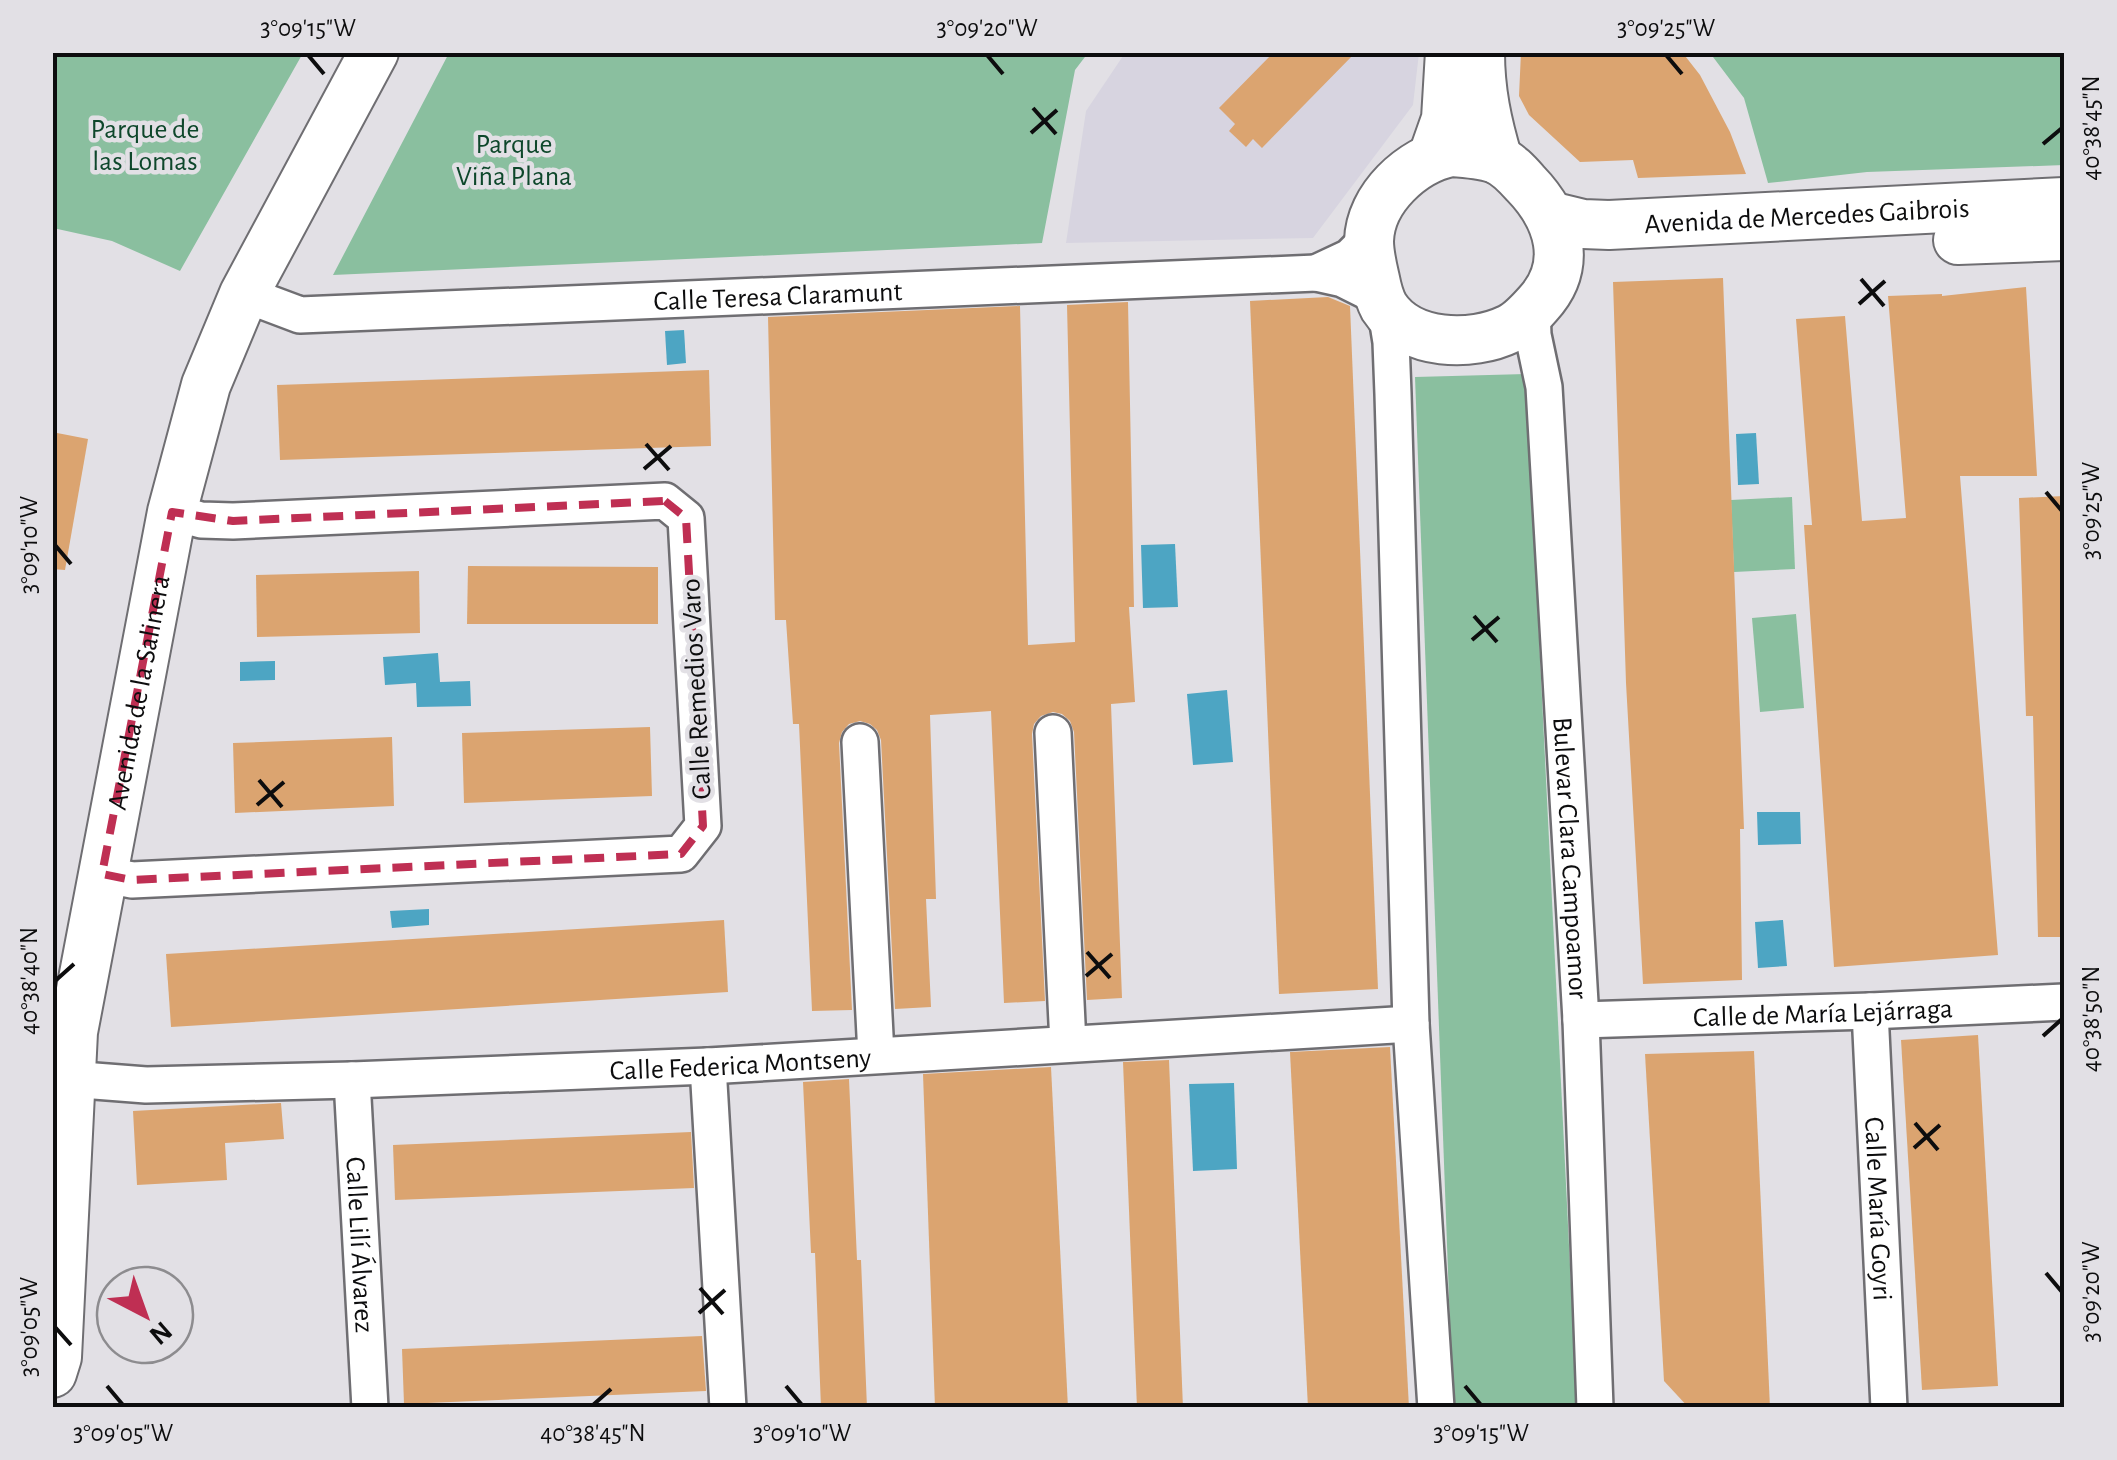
<svg xmlns="http://www.w3.org/2000/svg" width="2117" height="1460" font-family="'Alegreya Sans',sans-serif">
<style>
.built{fill:#d7d4e0}
.green{fill:#8abf9f}
.water{fill:#4da5c3}
.building{fill:#dba470}
.lines{fill:none;stroke-linecap:round;stroke-linejoin:round}
.street-casing{stroke:#6f6e72;stroke-width:40}
.secondary-casing{stroke:#6f6e72;stroke-width:52}
.street{stroke:#fff;stroke-width:35}
.secondary{stroke:#fff;stroke-width:48}
.marked{fill:none;stroke:#bf2f53;stroke-width:8;stroke-dasharray:20 12;stroke-linejoin:round}
.ticks{fill:none;stroke:#0d0d0e;stroke-width:4}
.labels{text-anchor:middle;stroke-width:9;stroke-linejoin:round;paint-order:stroke}
.park-label{font-size:28px;fill:#0e472b;stroke:#e2e0e5}
.street-label{font-size:28px;fill:#0d0d0e;stroke:#e2e0e5}
.neatline{fill:none;stroke:#0d0d0e;stroke-width:4}
.ticks-label{font-size:25px;text-anchor:middle;fill:#0d0d0e}
</style>
<rect width="100%" height="100%" fill="#e2e0e5"/>
<!-- built -->
<polygon class="built" points="1125,53 1419,53 1413,105 1313,238 1066,243 1086,111"/>
<!-- green -->
<g class="green">
<polygon points="53,52 303,53 180,271 112,241 53,228"/>
<polygon points="449,53 449,52 1088,53 1075,70 1042,243 333,275"/>
<polygon points="1710,53 2064,53 2064,165 1867,172 1768,183 1744,98"/>
<polygon points="1526,374 1577,1407 1453,1407 1415,377"/>
<polygon points="1792,497 1795,569 1734,572 1731,500"/>
<polygon points="1796,614 1804,708 1760,712 1752,618"/>
</g>
<!-- water -->
<g class="water">
<polygon points="684,330 686,363 667,365 665,331"/>
<polygon points="1756,433 1759,484 1738,485 1736,434"/>
<polygon points="1175,544 1178,607 1143,608 1141,545"/>
<polygon points="438,653 440,682 470,681 471,706 417,707 416,683 385,685 383,657"/>
<polygon points="275,661 275,680 240,681 240,662"/>
<polygon points="1227,690 1233,762 1193,765 1187,694"/>
<polygon points="1757,812 1800,812 1801,844 1758,845"/>
<polygon points="429,909 429,925 392,928 390,911"/>
<polygon points="1783,920 1787,966 1758,968 1755,922"/>
<polygon points="1234,1083 1237,1169 1193,1171 1189,1084"/>
</g>
<!-- building -->
<g class="building">
<polygon points="1274,52 1356,52 1262,148 1253,139 1246,147 1229,131 1235,124 1219,108"/>
<polygon points="1521,52 1682,52 1700,75 1730,132 1746,174 1638,178 1633,160 1580,162 1529,115 1519,96"/>
<polygon points="1723,278 1744,829 1740,829 1742,980 1643,984 1626,683 1613,282"/>
<polygon points="2026,287 2037,476 1960,476 1998,955 1834,967 1804,525 1812,525 1796,319 1845,316 1862,521 1906,518 1888,296 1942,294 1942,296"/>
<polygon points="1328,297 1350,306 1378,989 1279,994 1250,301"/>
<polygon points="1128,302 1134,607 1129,607 1135,702 1111,704 1122,998 1087,1000 1074,732 1070,721 1062,714 1053,712 1041,716 1034,724 1032,734 1045,1001 1004,1003 991,711 977,712 930,715 936,899 926,899 931,1007 895,1009 881,740 877,730 870,724 860,721 849,724 842,732 839,743 852,1010 812,1011 799,724 793,724 786,620 775,620 768,317 1020,306 1028,645 1075,642 1067,305"/>
<polygon points="709,370 711,446 280,460 277,385"/>
<polygon points="52,432 88,439 65,570 52,569"/>
<polygon points="2064,496 2064,937 2038,937 2033,716 2026,716 2019,498"/>
<polygon points="468,566 658,567 658,624 467,624"/>
<polygon points="419,571 420,633 257,637 256,575"/>
<polygon points="650,727 652,796 464,803 462,733"/>
<polygon points="392,737 394,806 235,813 233,743"/>
<polygon points="724,920 728,992 171,1027 166,954"/>
<polygon points="1978,1035 1998,1386 1922,1390 1901,1040"/>
<polygon points="1390,1047 1409,1408 1308,1408 1290,1052"/>
<polygon points="1754,1051 1770,1408 1689,1408 1664,1381 1645,1054"/>
<polygon points="1169,1060 1183,1408 1137,1408 1123,1062"/>
<polygon points="1051,1067 1068,1408 935,1408 923,1074"/>
<polygon points="849,1079 857,1260 861,1260 867,1408 821,1408 815,1253 811,1253 803,1082"/>
<polygon points="281,1103 284,1139 225,1143 227,1180 137,1185 133,1111"/>
<polygon points="691,1132 694,1188 395,1200 393,1145"/>
<polygon points="702,1336 706,1391 404,1404 402,1349"/>
</g>
<g class="lines">
<!-- street casing -->
<g class="street-casing">
<g id="street">
<polyline points="1369,238 1350,257 1316,273 1343,279 1379,297"/>
<path id="s1" d="M244 294 300 315 1316 273"/>
<path id="s2" d="M1532 310 1533 335 1544 387 1581 1020 1595 1408"/>
<polyline points="1386,311 1391,342 1393,394 1411,1024 1436,1408"/>
<polyline points="1053,733 1068,1044"/>
<polyline points="860,742 876,1055"/>
<polyline points="102,874 132,880 681,854 703,826 686,518 665,501 233,521 201,520 172,512"/>
<path id="s3" d="M1870 1011 1889 1408"/>
<path id="s4" d="M1581 1020 1870 1011 2064 1002"/>
<polyline points="708,1066 728,1408"/>
<path id="s5" d="M69 1079 146 1085 352 1080 708 1066 1411 1024"/>
<path id="s6" d="M352 1080 370 1408"/>
</g>
</g>
<!-- secondary casing -->
<g class="secondary-casing">
<g id="secondary">
<path d="M1480 52C1480 91 1487 123 1498 160"/>
<path d="M1451 152C1466 153 1482 154 1496 159 1508 164 1517 174 1525 183 1559 218 1574 265 1538 304 1530 313 1520 324 1509 329 1472 347 1409 346 1384 307 1379 298 1377 289 1375 279 1372 266 1369 254 1369 241 1370 198 1412 160 1451 152Z"/>
<polyline points="1433,156 1446,119 1450,52"/>
<path id="s7" d="M1550 216 1583 224 1609 225 2064 202"/>
<polyline points="1958,240 2064,236"/>
<path id="s8" d="M52 1373 57 1357 73 1032 172 512 206 385 244 294 374 52"/>
</g>
</g>
<!-- street -->
<use href="#street" class="street"/>
<!-- secondary -->
<use href="#secondary" class="secondary"/>
</g>
<!-- marked area -->
<path class="marked" d="M665 501 686 518 703 826 681 854 132 880 102 874 172 512 233 521Z"/>
<!-- ticks -->
<path class="ticks" d="M308 55 324 74M987 55 1003 74M1666 55 1682 74M1033 108 1056 134M1031 133 1057 110M2043 144 2062 128M1861 279 1884 306M1859 304 1885 281M646 444 669 470M644 469 671 446M2046 492 2062 511M55 545 71 564M1474 616 1497 642M1472 640 1499 617M259 780 282 807M257 805 284 782M1087 952 1110 978M1086 976 1112 954M55 981 74 964M2043 1036 2062 1019M1915 1123 1938 1150M1914 1148 1940 1125M2046 1273 2062 1292M700 1288 723 1314M699 1313 725 1290M55 1327 71 1345M107 1386 123 1405M786 1386 802 1405M1465 1386 1481 1405M593 1405 611 1389"/>
<g class="labels">
<!-- park labels -->
<g class="park-label">
<text x="145" y="138">Parque de<tspan x="145" dy="32">las Lomas</tspan></text>
<text x="514" y="153">Parque<tspan x="514" dy="32">Viña Plana</tspan></text>
</g>
<!-- street labels -->
<g class="street-label">
<text dy="10" stroke="none"><textPath href="#s7" startOffset="258">Avenida de Mercedes Gaibrois</textPath></text>
<text dy="10" stroke="none"><textPath href="#s1" startOffset="538">Calle Teresa Claramunt</textPath></text>
<text transform="translate(695 689) rotate(-93)" y="10">Calle Remedios Varo</text>
<text dy="10" stroke="none"><textPath href="#s8" startOffset="688">Avenida de la Salinera</textPath></text>
<text dy="10" stroke="none"><textPath href="#s2" startOffset="550">Bulevar Clara Campoamor</textPath></text>
<text dy="10" stroke="none"><textPath href="#s4" startOffset="242">Calle de María Lejárraga</textPath></text>
<text dy="10" stroke="none"><textPath href="#s5" startOffset="672">Calle Federica Montseny</textPath></text>
<text dy="10" stroke="none"><textPath href="#s3" startOffset="198">Calle María Goyri</textPath></text>
<text dy="10" stroke="none"><textPath href="#s6" startOffset="165">Calle Lilí Álvarez</textPath></text>
</g>
</g>
<!-- border -->
<rect width="2117" height="1460" fill="none" stroke="#e2e0e5" stroke-width="110"/>
<!-- north arrow -->
<g transform="translate(145 1315) rotate(139)"><circle r="48" fill="#e2e0e5" stroke="#8d8c8f" stroke-width="2.5"/>
<path d="M0-8L18 38L0 25L-18 38Z" fill="#bf2f53"/>
<text y="-15" font-size="28" font-weight="bold" text-anchor="middle" fill="#0d0d0e">N</text>
</g>
<rect x="55" y="55" width="2007" height="1350" class="neatline"/>
<g class="ticks-label">
<text x="308" y="36">3°09'15"W</text>
<text x="987" y="36">3°09'20"W</text>
<text x="1666" y="36">3°09'25"W</text>
<text transform="translate(2090 128) rotate(-90)" y="9">40°38'45"N</text>
<text transform="translate(2090 511) rotate(-90)" y="9">3°09'25"W</text>
<text transform="translate(28 545) rotate(-90)" y="9">3°09'10"W</text>
<text transform="translate(28 981) rotate(-90)" y="9">40°38'40"N</text>
<text transform="translate(2090 1019) rotate(-90)" y="9">40°38'50"N</text>
<text transform="translate(2090 1292) rotate(-90)" y="9">3°09'20"W</text>
<text transform="translate(28 1327) rotate(-90)" y="9">3°09'05"W</text>
<text x="123" y="1441">3°09'05"W</text>
<text x="593" y="1441">40°38'45"N</text>
<text x="802" y="1441">3°09'10"W</text>
<text x="1481" y="1441">3°09'15"W</text>
</g>
</svg>
